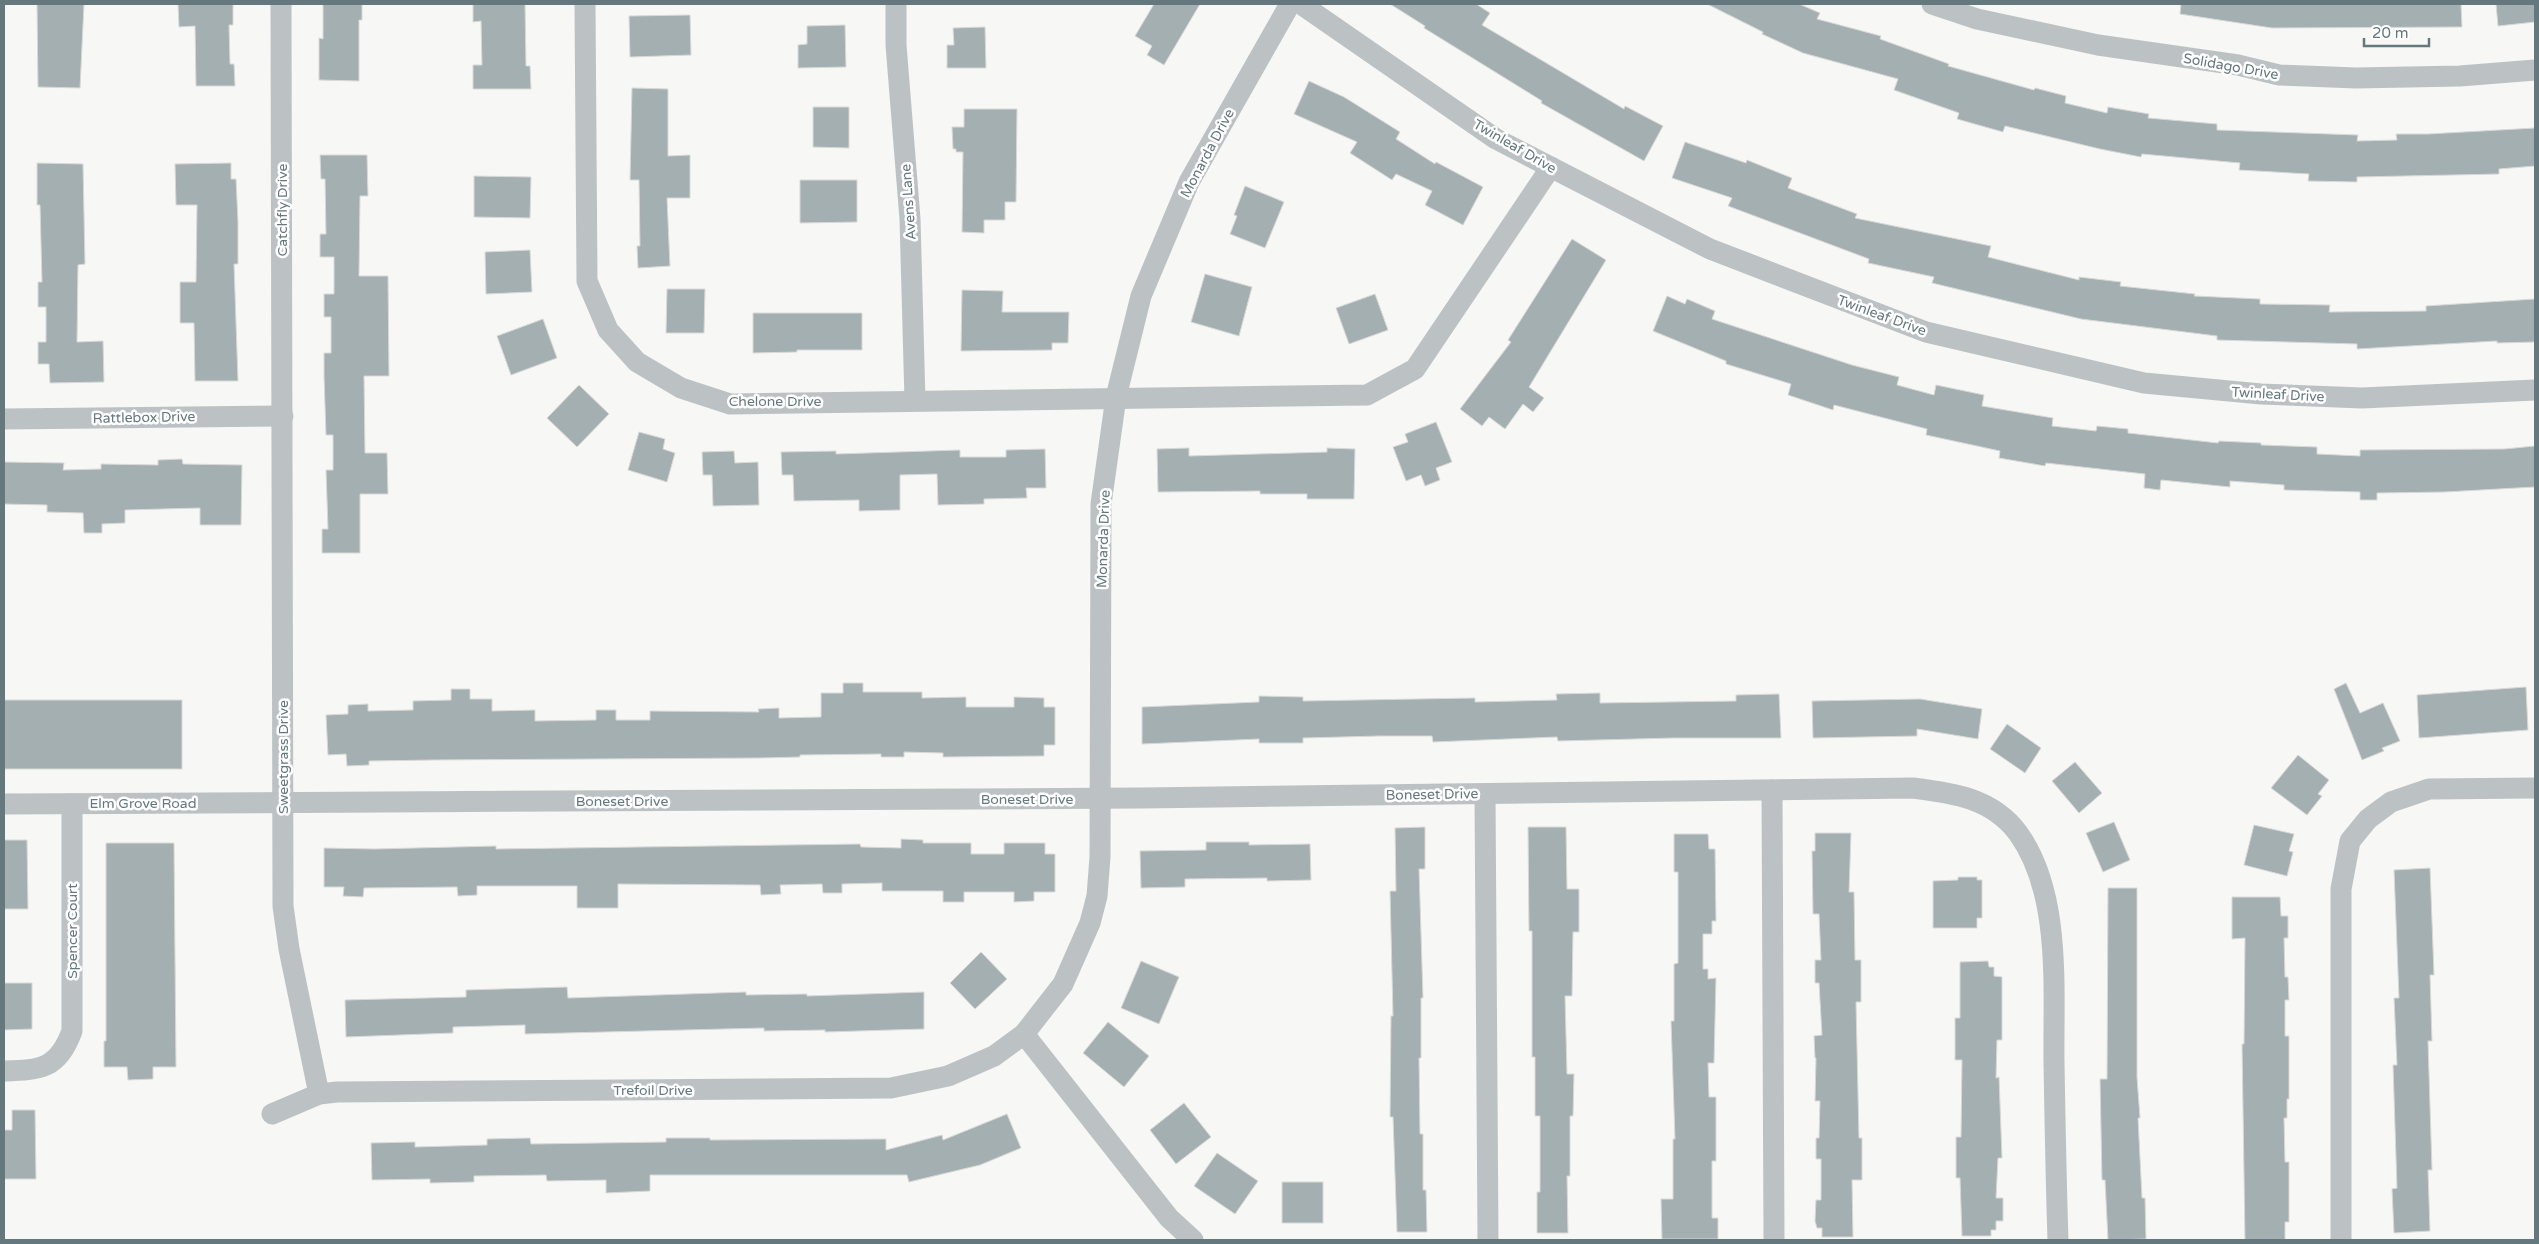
<svg xmlns="http://www.w3.org/2000/svg" width="2539" height="1244" font-family="'Varela Round',sans-serif">
<style>
.building{fill:#a4afb1;stroke:#d9d9d7}
.lines{fill:none;stroke-linecap:round;stroke-linejoin:round}
.street{stroke:#bcc2c4;stroke-width:21}
.labels{text-anchor:middle;stroke-width:5;stroke-linejoin:round;paint-order:stroke}
.street-label{font-size:14px;fill:#65787d;stroke:#fff}
</style>
<rect width="100%" height="100%" fill="#f7f7f5"/>
<!-- building -->
<g class="building">
<polygon points="37,4 84,4 80,88 38,87"/>
<polygon points="178,4 233,4 233,25 229,25 230,64 234,64 235,86 196,86 195,26 179,27"/>
<polygon points="323,4 362,4 362,20 359,20 359,81 319,80 319,38 323,39"/>
<polygon points="473,4 525,4 526,66 530,66 531,89 473,89 473,65 482,65 481,21 473,22"/>
<polygon points="1154,4 1200,4 1164,65 1147,55 1152,46 1135,36"/>
<polygon points="1390,4 1476,4 1490,13 1482,25 1624,109 1625,106 1663,126 1644,161 1541,103 1542,101 1424,28 1425,26"/>
<polygon points="1707,4 1799,4 1820,13 1817,19 1881,36 1880,39 1949,64 1948,66 2034,90 2035,88 2066,96 2065,103 2107,113 2108,107 2149,114 2148,118 2217,124 2217,130 2358,135 2357,141 2397,140 2396,134 2428,134 2535,128 2535,166 2499,169 2499,174 2357,177 2357,182 2308,181 2309,174 2239,170 2240,163 2142,154 2141,157 2100,149 2005,126 2003,132 1957,119 1959,113 1894,90 1898,79 1803,53 1762,34 1763,32"/>
<polygon points="2181,4 2461,4 2462,27 2272,28 2180,14"/>
<polygon points="2496,4 2535,4 2535,22 2498,26"/>
<polygon points="690,15 691,55 630,57 629,16"/>
<polygon points="845,25 846,67 798,68 798,45 807,44 807,26"/>
<polygon points="985,27 986,68 947,68 947,45 954,45 953,28"/>
<polygon points="1309,81 1344,97 1400,132 1396,139 1435,164 1436,162 1483,187 1463,225 1425,205 1432,191 1396,174 1392,180 1350,153 1357,142 1294,114"/>
<polygon points="632,88 668,89 668,156 690,155 690,198 667,198 670,266 638,268 637,246 640,246 639,180 630,180"/>
<polygon points="813,107 849,107 849,148 813,147"/>
<polygon points="964,109 1017,109 1016,202 1005,202 1005,220 984,220 984,233 962,232 963,152 956,152 956,149 953,149 952,127 964,127"/>
<polygon points="1685,142 1746,163 1747,160 1792,178 1788,188 1857,214 1855,218 1991,246 1988,257 2079,280 2079,277 2121,282 2120,286 2195,294 2194,296 2260,299 2260,304 2330,305 2329,312 2426,311 2426,306 2535,299 2535,342 2497,343 2497,341 2357,349 2357,344 2217,340 2217,336 2081,319 1932,283 1934,277 1868,263 1869,259 1728,206 1732,198 1672,178"/>
<polygon points="320,155 367,155 368,196 360,196 359,276 388,276 389,376 364,376 365,453 387,453 388,494 360,494 360,553 322,553 322,529 328,529 326,470 333,470 333,435 326,435 324,376 324,353 331,353 331,317 324,317 324,294 334,294 334,257 320,257 320,234 326,234 325,179 321,179"/>
<polygon points="37,163 83,164 85,264 78,265 77,342 103,341 104,382 50,383 49,364 38,364 38,342 46,342 46,307 38,307 38,282 42,282 40,205 37,205"/>
<polygon points="231,163 231,179 236,179 238,222 238,264 234,264 238,381 195,381 194,323 180,323 180,282 196,282 197,205 176,205 175,164"/>
<polygon points="474,176 531,177 530,218 474,217"/>
<polygon points="800,180 857,180 857,222 800,223"/>
<polygon points="1245,186 1284,202 1265,248 1230,234 1237,216 1234,215"/>
<polygon points="1572,239 1606,260 1529,387 1544,398 1533,412 1523,404 1505,429 1489,417 1482,426 1460,409 1511,342 1508,340"/>
<polygon points="530,250 532,292 486,294 485,252"/>
<polygon points="1205,274 1252,287 1239,336 1191,322"/>
<polygon points="667,289 705,289 704,333 666,333"/>
<polygon points="962,290 1003,291 1002,312 1069,312 1068,343 1052,343 1052,350 961,351"/>
<polygon points="1375,294 1388,330 1349,344 1336,308"/>
<polygon points="1667,296 1685,304 1687,299 1715,311 1712,319 1852,365 1899,377 1897,385 1934,395 1936,385 1984,395 1982,406 2053,418 2052,426 2096,431 2097,426 2128,429 2128,433 2218,443 2219,441 2261,443 2261,445 2317,447 2317,454 2360,456 2360,450 2504,449 2535,446 2535,487 2444,492 2377,493 2377,500 2360,500 2360,492 2284,490 2284,485 2230,481 2230,487 2161,480 2160,490 2144,488 2145,474 2046,463 2045,466 1999,458 2000,451 1926,435 1927,429 1834,405 1833,410 1788,395 1791,384 1726,364 1726,361 1653,331"/>
<polygon points="753,313 862,313 862,350 797,350 797,352 753,353"/>
<polygon points="543,319 557,358 511,375 497,336"/>
<polygon points="579,385 609,414 577,447 547,418"/>
<polygon points="1436,422 1452,462 1436,468 1440,480 1425,486 1421,475 1406,481 1393,447 1408,442 1405,434"/>
<polygon points="639,432 665,439 663,449 675,453 667,482 628,470"/>
<polygon points="1189,448 1189,456 1327,452 1327,448 1355,449 1354,499 1307,499 1307,494 1260,494 1260,491 1158,492 1157,449"/>
<polygon points="1045,449 1046,488 1026,488 1027,498 984,499 984,504 938,505 937,474 900,475 900,510 859,511 859,500 794,501 793,475 782,475 781,452 836,451 836,454 960,450 960,457 1006,457 1006,450"/>
<polygon points="734,451 735,463 758,462 759,505 713,506 712,475 703,475 702,452"/>
<polygon points="182,459 183,464 242,465 241,525 200,525 200,508 125,510 125,523 102,524 102,533 84,533 83,513 47,512 47,505 4,504 4,462 64,463 63,470 101,469 101,464 158,465 158,460"/>
<polygon points="843,683 863,683 863,692 922,692 922,698 966,697 966,707 1014,707 1014,697 1044,698 1044,707 1055,707 1055,745 1044,745 1044,756 943,757 943,753 904,752 904,757 881,757 881,754 800,755 800,757 760,758 434,760 369,761 369,765 347,766 346,754 328,755 326,715 348,714 348,705 368,704 368,711 413,710 413,701 451,700 451,689 470,689 470,699 492,699 492,711 535,710 535,721 596,720 596,710 616,710 616,720 650,720 650,711 759,712 758,709 779,708 779,718 821,717 821,693 843,693"/>
<polygon points="2346,683 2360,713 2383,703 2400,741 2382,748 2384,751 2362,760 2334,689"/>
<polygon points="2526,687 2528,730 2419,738 2417,695"/>
<polygon points="1600,693 1600,703 1736,701 1736,695 1779,694 1781,738 1673,738 1558,741 1557,737 1433,742 1432,736 1379,736 1303,738 1303,743 1259,743 1259,739 1142,744 1142,707 1259,702 1259,696 1303,697 1303,701 1475,698 1475,702 1557,700 1556,694"/>
<polygon points="1920,699 1982,709 1978,739 1917,729 1917,736 1813,738 1812,701"/>
<rect x="4" y="700" width="178" height="69"/>
<polygon points="2007,724 2041,748 2025,773 1990,749"/>
<polygon points="2298,755 2329,780 2318,794 2322,796 2307,815 2271,788"/>
<polygon points="2075,762 2102,793 2079,813 2052,781"/>
<polygon points="2114,822 2130,860 2103,872 2086,833"/>
<polygon points="2254,825 2294,834 2289,851 2293,852 2287,876 2244,865"/>
<polygon points="1425,827 1425,869 1419,869 1423,998 1421,998 1421,1058 1419,1058 1420,1134 1423,1134 1423,1190 1426,1190 1427,1232 1397,1232 1393,1117 1390,1117 1391,1016 1393,1016 1390,891 1396,891 1395,828"/>
<polygon points="1528,827 1566,827 1567,889 1579,889 1579,932 1573,932 1572,996 1565,996 1567,1074 1574,1074 1573,1116 1570,1116 1570,1176 1567,1176 1568,1233 1537,1233 1537,1192 1540,1192 1540,1116 1535,1116 1535,1057 1532,1057 1532,931 1529,931"/>
<polygon points="1815,833 1851,833 1849,892 1854,892 1855,960 1861,960 1861,1002 1856,1002 1859,1138 1862,1138 1862,1180 1852,1180 1853,1237 1822,1237 1822,1228 1817,1228 1815,1221 1816,1200 1821,1200 1821,1159 1816,1159 1816,1138 1819,1138 1820,1101 1815,1101 1816,1058 1815,1058 1814,1036 1822,1035 1819,983 1815,983 1815,960 1821,960 1819,914 1813,914 1812,851 1815,851"/>
<polygon points="1674,834 1708,834 1709,849 1715,849 1716,921 1712,921 1712,934 1703,934 1703,969 1708,969 1708,979 1716,978 1714,1063 1708,1063 1709,1097 1716,1097 1716,1161 1712,1161 1712,1218 1718,1218 1718,1239 1662,1239 1661,1199 1673,1199 1673,1139 1675,1139 1671,1021 1674,1021 1674,964 1678,963 1678,872 1674,872"/>
<polygon points="901,839 923,840 923,843 971,843 971,854 1004,854 1004,843 1045,843 1045,854 1055,854 1055,892 1034,892 1034,901 1014,902 1014,892 964,892 964,902 943,902 943,891 882,891 882,883 842,884 842,893 823,893 822,884 780,885 781,894 761,895 760,885 618,884 618,908 577,908 577,886 477,886 477,895 458,896 457,887 364,888 363,897 343,896 344,887 324,887 324,848 374,849 496,846 496,849 860,844 861,847 901,848"/>
<polygon points="4,840 27,840 28,909 4,909"/>
<polygon points="1206,842 1249,842 1249,845 1310,844 1311,880 1267,881 1267,878 1185,879 1185,887 1141,888 1140,851 1206,850"/>
<polygon points="106,843 174,843 176,1067 153,1067 153,1079 128,1080 127,1067 104,1067 104,1041 106,1041"/>
<polygon points="2430,868 2434,975 2430,975 2432,1041 2428,1041 2432,1170 2428,1170 2430,1231 2394,1233 2392,1189 2397,1188 2393,1065 2397,1065 2394,998 2399,998 2394,870"/>
<polygon points="1958,877 1977,877 1977,880 1982,880 1982,918 1977,918 1977,928 1933,928 1933,881 1958,880"/>
<polygon points="2108,888 2137,888 2137,1077 2140,1118 2138,1118 2142,1198 2145,1198 2146,1239 2108,1240 2105,1180 2102,1180 2100,1079 2107,1079"/>
<polygon points="2232,897 2280,897 2281,916 2288,916 2288,938 2284,938 2285,977 2288,977 2289,1000 2285,1000 2285,1036 2289,1036 2289,1099 2287,1099 2287,1118 2284,1118 2285,1162 2289,1162 2289,1222 2285,1222 2285,1240 2245,1240 2242,1044 2244,1044 2245,938 2232,939"/>
<polygon points="981,952 1007,979 975,1009 950,983"/>
<polygon points="1141,961 1179,977 1159,1024 1121,1008"/>
<polygon points="1988,961 1989,967 1994,967 1994,976 2002,977 2002,1040 1997,1040 1996,1078 1999,1077 2002,1158 1998,1158 1996,1198 2003,1198 2003,1221 1996,1221 1996,1230 1991,1230 1991,1236 1962,1236 1960,1178 1956,1178 1956,1137 1961,1137 1962,1060 1955,1060 1955,1018 1960,1018 1960,962"/>
<polygon points="4,983 32,983 32,1029 4,1030"/>
<polygon points="567,987 568,998 746,992 746,995 807,994 807,996 924,992 924,1029 825,1032 825,1030 764,1031 764,1028 525,1034 525,1025 453,1027 453,1033 346,1037 345,1000 466,997 466,990"/>
<polygon points="1108,1022 1149,1056 1124,1087 1083,1053"/>
<polygon points="1184,1103 1211,1137 1176,1164 1150,1130"/>
<polygon points="12,1110 35,1110 36,1179 4,1179 4,1130 12,1130"/>
<polygon points="1007,1114 1021,1148 980,1165 909,1182 907,1175 650,1175 650,1191 606,1193 606,1180 547,1181 546,1175 474,1176 474,1182 430,1183 430,1179 372,1180 371,1143 415,1142 415,1147 487,1145 487,1139 530,1138 531,1144 666,1142 666,1138 710,1138 710,1140 886,1139 886,1150 942,1135 943,1140"/>
<polygon points="1217,1153 1258,1181 1235,1214 1194,1186"/>
<rect x="1282" y="1182" width="41" height="41"/>
</g>
<g class="lines">
<!-- street -->
<g class="street">
<polyline points="281,4 283,906 289,949 319,1094"/>
<polyline points="585,4 587,281 608,330 637,362 681,388 730,404 1367,395 1415,369 1551,167"/>
<polyline points="896,4 896,45 910,219 915,400"/>
<polyline points="1301,4 1496,139 1710,249 1926,332 2144,383 2261,394 2362,398 2535,390"/>
<polyline points="1932,4 1977,19 2098,45 2238,65 2279,75 2356,78 2460,76 2535,70"/>
<polyline points="4,419 283,416"/>
<polyline points="1772,790 1774,1240"/>
<polyline points="1485,794 1488,1240"/>
<path d="M4 804 1142 798 1913 788C1953 793 1992 798 2018 833 2062 894 2053 989 2054 1062 2055 1121 2056 1181 2058 1240"/>
<polyline points="1024,1034 1169,1218 1193,1240"/>
<path d="M4 1071C41 1070 58 1069 72 1031V804"/>
<polyline points="272,1114 319,1094 337,1092 891,1088 948,1076 994,1056 1024,1034 1063,984 1090,923 1097,896 1100,857 1101,504 1116,397 1141,296 1189,182 1290,4"/>
<polyline points="2341,1240 2341,889 2350,841 2368,819 2391,802 2429,789 2535,788"/>
</g>
</g>
<g class="labels">
<!-- street labels -->
<g class="street-label">
<text transform="translate(2231 66) rotate(10)" y="5">Solidago Drive</text>
<text transform="translate(1515 146) rotate(30)" y="5">Twinleaf Drive</text>
<text transform="translate(1207 153) rotate(-62)" y="5">Monarda Drive</text>
<text transform="translate(908 202) rotate(-94)" y="5">Avens Lane</text>
<text transform="translate(282 210) rotate(-90)" y="5">Catchfly Drive</text>
<text transform="translate(1882 315) rotate(20)" y="5">Twinleaf Drive</text>
<text transform="translate(2278 394) rotate(3)" y="5">Twinleaf Drive</text>
<text x="775" y="406">Chelone Drive</text>
<text transform="translate(144 417) rotate(-1)" y="5">Rattlebox Drive</text>
<text transform="translate(1103 539) rotate(-88)" y="5">Monarda Drive</text>
<text transform="translate(283 757) rotate(-90)" y="5">Sweetgrass Drive</text>
<text transform="translate(1432 794) rotate(-1)" y="5">Boneset Drive</text>
<text x="1027" y="804">Boneset Drive</text>
<text x="622" y="806">Boneset Drive</text>
<text x="143" y="808">Elm Grove Road</text>
<text transform="translate(72 931) rotate(-90)" y="5">Spencer Court</text>
<text x="653" y="1095">Trefoil Drive</text>
</g>
</g>
<!-- border -->
<rect width="2539" height="1244" fill="none" stroke="#65787d" stroke-width="10"/>
<!-- scale -->
<path d="M2364 38v8h65v-8" fill="none" stroke="#65787d" stroke-width="2.5"/>
<text x="2372" y="38" font-size="15" fill="#65787d" stroke="#ffffff" stroke-width="4" paint-order="stroke">20 m</text>
</svg>
